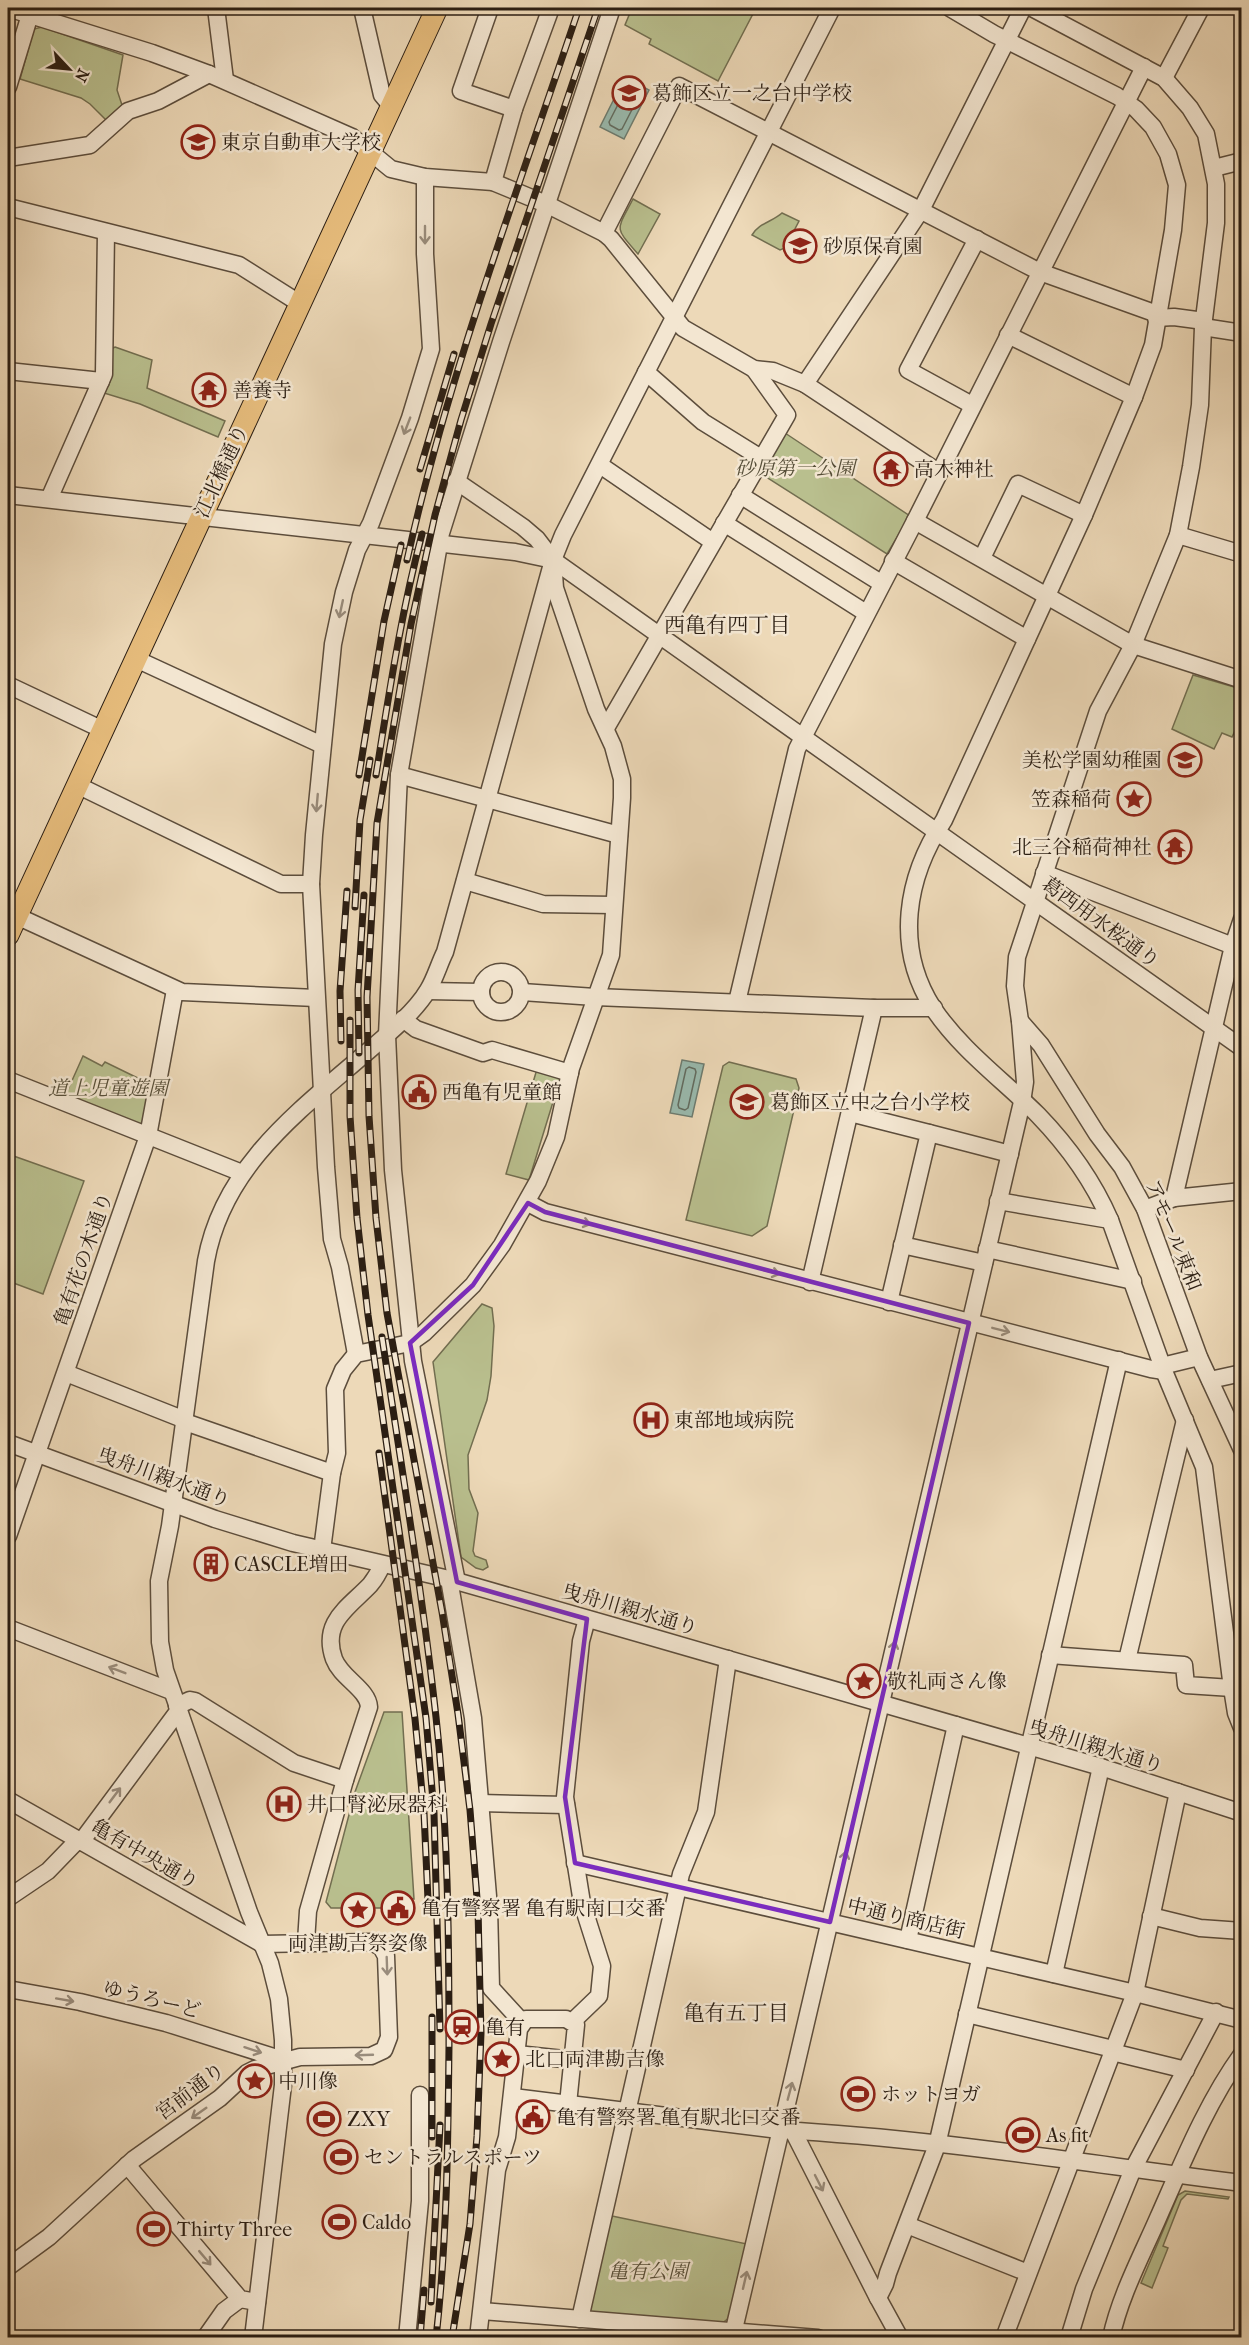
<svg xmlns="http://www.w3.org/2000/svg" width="1249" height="2345" font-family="'IM FELL French Canon','Noto Serif JP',serif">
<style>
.green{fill:#b9bf8e;stroke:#726e50;stroke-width:1.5}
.water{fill:#99baae;stroke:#6d7c70;stroke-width:1.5}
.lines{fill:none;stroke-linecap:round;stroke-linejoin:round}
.shore{stroke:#626c60;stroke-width:1.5}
.minor-casing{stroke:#5c4d3c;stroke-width:19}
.major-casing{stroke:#2b1e13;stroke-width:23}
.minor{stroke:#f3e6d1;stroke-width:16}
.major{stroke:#e6bc7c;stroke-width:21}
.rail-casing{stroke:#2b1e13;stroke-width:7}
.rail{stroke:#f3e6d1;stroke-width:4.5;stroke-dasharray:14;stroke-linecap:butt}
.oneway{stroke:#998c7c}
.marked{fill:none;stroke:#7b2cbf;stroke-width:4.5;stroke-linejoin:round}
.labels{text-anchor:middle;stroke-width:5;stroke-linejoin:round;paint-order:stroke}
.poi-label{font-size:20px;fill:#2b1e13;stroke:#f3e6d1;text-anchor:start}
.park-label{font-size:20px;font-style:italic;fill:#564e38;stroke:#f3e6d1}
.street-label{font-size:20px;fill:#2b1e13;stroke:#f3e6d1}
.neighbourhood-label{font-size:21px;fill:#2b1e13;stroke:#f3e6d1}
</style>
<rect width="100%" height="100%" fill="#edd9b8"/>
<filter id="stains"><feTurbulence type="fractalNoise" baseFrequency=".00333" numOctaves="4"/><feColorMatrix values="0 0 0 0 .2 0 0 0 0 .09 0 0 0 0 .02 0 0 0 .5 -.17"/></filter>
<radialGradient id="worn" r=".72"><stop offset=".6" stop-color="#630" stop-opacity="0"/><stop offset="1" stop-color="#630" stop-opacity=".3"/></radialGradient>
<!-- green -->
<g class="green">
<polygon points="632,8 756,8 718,81 649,44 651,39 625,25"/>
<polygon points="42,27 123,55 117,90 122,105 106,120 90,104 81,98 20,79 34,29"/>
<path d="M633 199 660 214 638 254C614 226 616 232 633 199Z"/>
<path d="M782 213 799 221 785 248 780 250 752 235C759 223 772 222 782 213Z"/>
<polygon points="115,347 152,360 147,388 225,421 218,437 140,404 104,393 111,349"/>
<polygon points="785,433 910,516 887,554 760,473"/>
<polygon points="1193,675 1241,689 1241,718 1232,737 1222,733 1214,749 1172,729"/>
<polygon points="83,1056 102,1066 105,1062 150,1084 143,1123 137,1125 66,1094"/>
<polygon points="729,1062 796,1079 799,1088 767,1226 752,1236 686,1220 723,1066"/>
<polygon points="537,1069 561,1076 529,1180 506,1174"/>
<polygon points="8,1154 84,1181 43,1294 8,1281"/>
<polygon points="482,1304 492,1308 494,1326 491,1376 487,1400 468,1455 469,1489 478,1513 473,1551 475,1556 486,1560 488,1567 483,1570 476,1568 461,1557 433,1362"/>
<polygon points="384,1712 402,1712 414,1899 392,1898 391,1908 331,1908 326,1902 355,1792"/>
<polygon points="1185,2191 1229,2197 1228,2199 1187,2194 1181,2200 1163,2246 1168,2248 1152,2288 1141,2283 1178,2195"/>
<polygon points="612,2216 747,2244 730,2317 721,2324 588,2312"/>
</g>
<!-- water -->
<g class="water">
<polygon points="625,77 649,90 624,139 600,127"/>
<polygon points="682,1060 704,1064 692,1117 670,1113"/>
</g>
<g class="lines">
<!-- shore -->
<g class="shore">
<polygon points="630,86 639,91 640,94 622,129 619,130 610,125 609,122 627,87"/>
<polygon points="689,1067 695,1069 696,1072 688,1108 685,1110 679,1108 678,1105 686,1069"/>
</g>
<!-- minor casing -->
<g class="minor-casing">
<g id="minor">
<polyline points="8,8 152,53 209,74 352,137 391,169 425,177 493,182 546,204 604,233 611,239 683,328 754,369 773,371 805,384 938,472"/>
<polyline points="216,8 225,80"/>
<polyline points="362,8 382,95 392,107"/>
<polyline points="490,8 461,91 514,109"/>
<path d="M950 8 994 34 1117 96 1136 109 1153 127 1168 154 1177 185 1173 230 1153 345 1134 397 1084 515 944 820C906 877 894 947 933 1008 961 1050 1003 1080 1038 1115 1067 1145 1093 1181 1110 1220L1164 1371 1204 1467 1232 1688 1236 1713 1242 1728"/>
<polyline points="1164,78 1201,8"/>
<polyline points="8,87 32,8"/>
<polyline points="8,158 90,145 128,111 158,101 209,74"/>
<polyline points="1214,168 1242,161"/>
<polyline points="493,182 514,109 551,8"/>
<polyline points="8,207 239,265 299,303"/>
<polyline points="604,233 679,86 1040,272 1157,314"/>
<polyline points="1156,318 1174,317 1204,321"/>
<polyline points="1203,327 1242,333"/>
<polyline points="1008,335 1134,397"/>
<polyline points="8,371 101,381"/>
<polyline points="646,372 703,422 761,458"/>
<polyline points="805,384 921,210 1023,8"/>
<polyline points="972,405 908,370 977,239"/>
<polyline points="600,465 657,504"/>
<polyline points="8,495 515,552 553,560 1242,1048"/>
<polyline points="740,495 881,583"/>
<polyline points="49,499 104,374 106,232"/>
<polyline points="660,506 713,542"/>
<polyline points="915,521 1133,645 1242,680"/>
<polyline points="724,523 866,613"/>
<polyline points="1178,535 1242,554"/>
<polyline points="982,558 1018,484 1084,515"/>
<polyline points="893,561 1027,639"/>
<polyline points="136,659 322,745"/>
<polyline points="8,685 103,730"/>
<polyline points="606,728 787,415 754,369"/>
<polyline points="399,775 619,835"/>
<polyline points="77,785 281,884 311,884"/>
<polyline points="1044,873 1233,946"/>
<polyline points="465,881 543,904 614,905"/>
<polyline points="8,912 182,992 316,998"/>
<polyline points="1242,919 1233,946 1174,1198 1242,1191"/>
<circle cx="501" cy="992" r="20"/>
<polyline points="428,991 481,992"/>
<polyline points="522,992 595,997 874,1008 934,1008"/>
<polyline points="737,1002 797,749 915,521 1144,67"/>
<polyline points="403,1019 416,1029 483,1053 492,1050 570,1073"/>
<polyline points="1020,1021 1041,1045 1097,1134 1122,1167 1145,1209 1199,1357 1242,1450"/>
<polyline points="8,1080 242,1173"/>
<polyline points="850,1113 929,1133 889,1302"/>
<polyline points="929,1133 1010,1154"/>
<polyline points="998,1201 1110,1220"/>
<polyline points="528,1203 545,1212 1151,1369 1164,1371"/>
<polyline points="1145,1209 1174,1198"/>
<polyline points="902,1245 984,1263"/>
<polyline points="987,1249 1133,1281"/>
<polyline points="810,1282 874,1008"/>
<polyline points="356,1354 340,1267 332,1239 326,1167 311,884 314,835 333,644 344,592 357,550 371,523 410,418 431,349 425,254 425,177"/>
<polyline points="1162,1366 1199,1357"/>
<polyline points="66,1373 185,1420"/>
<polyline points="1210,1380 1242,1373"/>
<polyline points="185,1422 332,1473"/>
<polyline points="8,1443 215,1519 293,1543 449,1579 648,1636 1101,1767 1242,1813"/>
<polyline points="8,1536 148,1136 175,990"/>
<polyline points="322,1550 332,1473 337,1453 335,1389 343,1370 356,1354 410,1343 424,1333 473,1285 502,1245 538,1181 556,1137 571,1068 611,955 622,798 622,779 613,746 596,709 555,588 553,560 563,535 832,8"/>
<polyline points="449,1579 473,1718 489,1908 491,1988 522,2022"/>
<polyline points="457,1582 413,1361 393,1170 387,1035 399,775 441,533 501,342 612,8"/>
<polyline points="8,1628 171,1691"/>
<polyline points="1050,1655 1184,1665 1186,1685 1232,1688"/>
<polyline points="1127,1660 1185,1420"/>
<polyline points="177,1706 190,1700 195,1701 294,1763 345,1780"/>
<polyline points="8,1800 262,1944"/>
<polyline points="480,1803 566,1805"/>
<polyline points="81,1842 179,1710"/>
<polyline points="575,1863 1135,1993 1242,2020"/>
<polyline points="8,1898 48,1871 78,1840"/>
<polyline points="1151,1916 1200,1928 1242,1931"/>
<polyline points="908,1940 956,1725"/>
<path d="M306 1942 308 1911 345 1780 369 1707C368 1689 341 1678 334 1659 321 1622 348 1608 370 1585 375 1579 379 1572 382 1565"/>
<polyline points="1054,1974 1101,1767"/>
<polyline points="8,1989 80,2002 166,2023 283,2060"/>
<polyline points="967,2014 1113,2049"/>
<polyline points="573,2021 599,1996 602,1966 582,1903 565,1797 581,1641 587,1619"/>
<polyline points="1112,2052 1186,2070"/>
<polyline points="517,2054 573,2060"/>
<path d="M513 2097 779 2130C932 2138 1089 2164 1242 2183"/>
<polyline points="793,2131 878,2298 900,2338"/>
<polyline points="127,2165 240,2299 257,2302"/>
<polyline points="907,2225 1028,2273"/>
<polyline points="8,2267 49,2237 134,2159 220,2098 247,2073 255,2069 300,2057 371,2056 384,2050 389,2037 386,1956 381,1947 371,1942 262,1944"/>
<polyline points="878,2298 885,2284 888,2273 937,2145 1119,1360"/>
<polyline points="482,2311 818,2338"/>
<polyline points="580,2319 681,1874 706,1812 728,1659"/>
<polyline points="205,2338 224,2311 240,2299"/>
<path d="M253 2338 283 2085V2040L279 1999 270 1963 249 1912 165 1670 160 1642 159 1581 170 1526 206 1261C223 1166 299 1111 367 1052 387 1035 415 1012 428 990 435 979 439 964 445 952L553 560 537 539 523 527 456 481"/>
<polyline points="407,2338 420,2201 420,2095"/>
<polyline points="478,2338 497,2170 507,2137 519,2029 526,2019 566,2019 576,2025 568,2104"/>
<polyline points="732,2338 1022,1102 1025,1082 1020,1021 1015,986 1017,957 1098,711 1133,645 1178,535 1191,467 1200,405 1203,327 1216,223 1216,184 1206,134 1190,108 1164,78 1032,8"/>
<polyline points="1004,2338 1135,1993 1178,1792"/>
<polyline points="1069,2338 1084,2289 1133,2169 1216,2012"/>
<path d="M1111 2338C1120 2296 1141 2257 1158 2218 1182 2164 1207 2102 1242 2054"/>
</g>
</g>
<!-- major casing -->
<g class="major-casing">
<polyline id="major" points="8,935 437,8"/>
</g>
<!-- minor -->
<use href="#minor" class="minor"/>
<!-- major -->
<use href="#major" class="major"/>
<!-- rail casing -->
<g class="rail-casing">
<g id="rail">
<polyline points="420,469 454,354"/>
<path d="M407 560C449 372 518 190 579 8"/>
<polyline points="359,775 384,621 401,545"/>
<path d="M376 775C389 694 401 613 422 534"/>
<polyline points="355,907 360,820 370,760"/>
<polyline points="350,1020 350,1116 357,1218 368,1315 426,1718 434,1813 440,2029"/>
<polyline points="341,1041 340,991 347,891"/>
<polyline points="359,1053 358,990 364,895"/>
<path d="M382 1337C401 1464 422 1590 436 1717 448 1826 449 1936 449 2045 448 2143 447 2240 436 2338"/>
<polyline points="379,1453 415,1719 424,1813 428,1900"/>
<polyline points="432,2017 432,2137"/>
<polyline points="431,2302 440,2125"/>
<polyline points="420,2338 424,2290"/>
<polyline points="452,2338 470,2224 477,2136 481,2033 478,1911 470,1810 458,1714 442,1612 387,1313 376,1218 369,1116 367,997 377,823 411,624 435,515 461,420 491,324 598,8"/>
</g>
</g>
<!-- rail -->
<use href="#rail" class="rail"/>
</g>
<!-- one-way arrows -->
<defs><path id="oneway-shaft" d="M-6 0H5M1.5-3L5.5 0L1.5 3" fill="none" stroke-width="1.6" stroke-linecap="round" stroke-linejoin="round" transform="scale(1.5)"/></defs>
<g class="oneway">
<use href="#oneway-shaft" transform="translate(425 235) rotate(90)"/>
<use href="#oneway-shaft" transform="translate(407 426) rotate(111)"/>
<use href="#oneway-shaft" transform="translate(341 609) rotate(102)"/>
<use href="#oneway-shaft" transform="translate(317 803) rotate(95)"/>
<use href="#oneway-shaft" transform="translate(582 1222) rotate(15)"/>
<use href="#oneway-shaft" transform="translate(771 1272) rotate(15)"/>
<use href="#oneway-shaft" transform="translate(1001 1330) rotate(14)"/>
<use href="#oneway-shaft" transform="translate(893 1650) rotate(-77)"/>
<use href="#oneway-shaft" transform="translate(117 1670) rotate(-159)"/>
<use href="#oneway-shaft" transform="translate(115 1795) rotate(-53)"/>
<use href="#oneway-shaft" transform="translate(844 1860) rotate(-77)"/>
<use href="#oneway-shaft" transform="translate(387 1966) rotate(88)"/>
<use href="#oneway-shaft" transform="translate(65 2000) rotate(10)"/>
<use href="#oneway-shaft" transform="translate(253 2050) rotate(18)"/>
<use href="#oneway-shaft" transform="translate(364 2055) rotate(178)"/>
<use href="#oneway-shaft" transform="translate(790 2091) rotate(-75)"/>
<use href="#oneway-shaft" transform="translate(199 2113) rotate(145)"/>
<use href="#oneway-shaft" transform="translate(819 2183) rotate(63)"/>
<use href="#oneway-shaft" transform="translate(205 2258) rotate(50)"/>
<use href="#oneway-shaft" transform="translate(745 2280) rotate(-77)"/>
</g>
<!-- marked area -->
<path class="marked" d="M528 1203 545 1212 969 1323 830 1922 575 1863 565 1797 587 1619 457 1582 410 1343 473 1285Z"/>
<!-- icons -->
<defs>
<g id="school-ring" transform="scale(1.725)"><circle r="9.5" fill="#f3e6d1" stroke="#8f2418" stroke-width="1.5"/><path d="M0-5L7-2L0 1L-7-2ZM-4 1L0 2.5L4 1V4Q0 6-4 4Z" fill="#8f2418"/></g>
<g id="university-ring" transform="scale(1.725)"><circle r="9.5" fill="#f3e6d1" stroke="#8f2418" stroke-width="1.5"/><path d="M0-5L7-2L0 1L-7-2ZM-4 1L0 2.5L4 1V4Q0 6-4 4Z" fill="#8f2418"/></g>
<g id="temple-ring" transform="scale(1.725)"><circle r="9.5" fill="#f3e6d1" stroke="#8f2418" stroke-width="1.5"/><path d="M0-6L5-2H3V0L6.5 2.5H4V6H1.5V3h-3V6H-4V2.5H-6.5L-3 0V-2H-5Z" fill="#8f2418"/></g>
<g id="sight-ring" transform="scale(1.725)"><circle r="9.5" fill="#f3e6d1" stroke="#8f2418" stroke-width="1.5"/><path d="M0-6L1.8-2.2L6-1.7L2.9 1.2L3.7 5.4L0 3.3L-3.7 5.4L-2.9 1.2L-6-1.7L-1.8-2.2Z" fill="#8f2418"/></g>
<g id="civic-ring" transform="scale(1.725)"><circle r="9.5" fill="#f3e6d1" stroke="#8f2418" stroke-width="1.5"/><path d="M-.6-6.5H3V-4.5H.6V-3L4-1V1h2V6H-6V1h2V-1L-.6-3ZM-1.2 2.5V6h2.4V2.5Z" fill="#8f2418"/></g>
<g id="hospital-ring" transform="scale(1.725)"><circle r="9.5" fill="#f3e6d1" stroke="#8f2418" stroke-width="1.5"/><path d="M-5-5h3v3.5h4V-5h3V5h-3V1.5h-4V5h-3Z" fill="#8f2418"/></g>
<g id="building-ring" transform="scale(1.725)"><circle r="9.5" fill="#f3e6d1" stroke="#8f2418" stroke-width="1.5"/><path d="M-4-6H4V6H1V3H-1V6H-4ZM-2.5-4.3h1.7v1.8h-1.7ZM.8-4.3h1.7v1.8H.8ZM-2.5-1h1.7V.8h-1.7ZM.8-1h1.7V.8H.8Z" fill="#8f2418"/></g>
<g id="station-ring" transform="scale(1.725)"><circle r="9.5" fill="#f3e6d1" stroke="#8f2418" stroke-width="1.5"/><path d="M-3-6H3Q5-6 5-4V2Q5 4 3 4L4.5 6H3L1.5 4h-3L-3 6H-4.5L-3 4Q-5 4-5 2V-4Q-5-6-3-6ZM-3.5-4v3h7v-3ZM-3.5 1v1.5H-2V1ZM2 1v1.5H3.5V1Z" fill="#8f2418"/></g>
<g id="stadium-ring" transform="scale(1.725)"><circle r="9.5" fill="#f3e6d1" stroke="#8f2418" stroke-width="1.5"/><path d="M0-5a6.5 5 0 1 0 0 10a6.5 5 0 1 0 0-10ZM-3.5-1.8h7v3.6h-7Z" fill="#8f2418"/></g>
</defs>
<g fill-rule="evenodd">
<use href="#school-ring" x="629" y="93"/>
<use href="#university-ring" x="198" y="142"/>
<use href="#school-ring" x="800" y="246"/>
<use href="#temple-ring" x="209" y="390"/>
<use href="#temple-ring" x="891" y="469"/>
<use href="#school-ring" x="1185" y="760"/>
<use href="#sight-ring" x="1134" y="799"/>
<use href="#temple-ring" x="1175" y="847"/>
<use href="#civic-ring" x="419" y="1092"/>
<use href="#school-ring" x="747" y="1102"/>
<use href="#hospital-ring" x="651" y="1420"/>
<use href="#building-ring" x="211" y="1564"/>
<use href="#sight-ring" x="864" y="1681"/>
<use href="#hospital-ring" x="284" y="1804"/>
<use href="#civic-ring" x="398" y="1908"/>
<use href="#sight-ring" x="358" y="1910"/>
<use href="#station-ring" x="462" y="2027"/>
<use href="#sight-ring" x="502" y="2059"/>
<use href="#sight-ring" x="255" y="2081"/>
<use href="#stadium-ring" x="858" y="2094"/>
<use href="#civic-ring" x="533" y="2117"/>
<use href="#stadium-ring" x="324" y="2119"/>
<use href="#stadium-ring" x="1023" y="2135"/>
<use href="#stadium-ring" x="341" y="2157"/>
<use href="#stadium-ring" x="339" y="2222"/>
<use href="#stadium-ring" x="154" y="2229"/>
</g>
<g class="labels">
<!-- poi labels -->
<g class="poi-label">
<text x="652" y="100">葛飾区立一之台中学校</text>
<text x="221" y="149">東京自動車大学校</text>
<text x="823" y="253">砂原保育園</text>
<text x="232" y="397">善養寺</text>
<text x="914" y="476">高木神社</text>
<text x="1162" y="767" text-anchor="end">美松学園幼稚園</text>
<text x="1111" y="806" text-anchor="end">笠森稲荷</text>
<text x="1152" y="854" text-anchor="end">北三谷稲荷神社</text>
<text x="442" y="1099">西亀有児童館</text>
<text x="770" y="1109">葛飾区立中之台小学校</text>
<text x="674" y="1427">東部地域病院</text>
<text x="234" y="1571">CASCLE増田</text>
<text x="887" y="1688">敬礼両さん像</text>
<text x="307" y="1811">井口腎泌尿器科</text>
<text x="421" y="1915">亀有警察署 亀有駅南口交番</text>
<text x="358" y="1950" text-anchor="middle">両津勘吉祭姿像</text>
<text x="485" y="2034">亀有</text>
<text x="525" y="2066">北口両津勘吉像</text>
<text x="278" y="2088">中川像</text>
<text x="881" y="2101">ホットヨガ</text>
<text x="556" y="2124">亀有警察署 亀有駅北口交番</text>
<text x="347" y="2126">ZXY</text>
<text x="1046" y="2142">As fit</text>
<text x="364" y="2164">セントラルスポーツ</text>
<text x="362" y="2229">Caldo</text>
<text x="177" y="2236">Thirty Three</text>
</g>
<!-- park labels -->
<g class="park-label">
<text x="795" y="475">砂原第一公園</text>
<text x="108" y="1095">道上児童遊園</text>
<text x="648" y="2278">亀有公園</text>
</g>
<!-- street labels -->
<g class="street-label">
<text transform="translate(221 471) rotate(-65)" y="7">江北橋通り</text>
<text transform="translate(1101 922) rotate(36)" y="7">葛西用水桜通り</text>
<text transform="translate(1174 1235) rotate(68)" y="7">アモール東和</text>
<text transform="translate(83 1259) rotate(-71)" y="7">亀有花の木通り</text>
<text transform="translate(164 1477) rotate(20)" y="7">曳舟川親水通り</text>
<text transform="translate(630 1609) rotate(16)" y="7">曳舟川親水通り</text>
<text transform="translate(1096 1746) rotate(17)" y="7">曳舟川親水通り</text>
<text transform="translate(145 1854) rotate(30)" y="7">亀有中央通り</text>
<text transform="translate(906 1918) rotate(13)" y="7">中通り商店街</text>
<text transform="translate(152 1999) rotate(14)" y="7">ゆうろーど</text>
<text transform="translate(190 2091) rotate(-37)" y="7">宮前通り</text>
</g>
<!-- neighbourhood labels -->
<g class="neighbourhood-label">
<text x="727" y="632">西亀有四丁目</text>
<text x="736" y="2020">亀有五丁目</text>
</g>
</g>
<!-- margin -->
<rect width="1249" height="2345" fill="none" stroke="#edd9b8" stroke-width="30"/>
<rect x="9" y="9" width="1231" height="2327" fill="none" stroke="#2b1e13" stroke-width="3"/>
<rect x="15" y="15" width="1219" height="2315" fill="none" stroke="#2b1e13" stroke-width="1.5"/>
<!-- north arrow -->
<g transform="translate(69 69) rotate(116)" stroke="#f3e6d1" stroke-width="4.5" paint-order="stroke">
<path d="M0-4.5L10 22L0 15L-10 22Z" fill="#2b1e13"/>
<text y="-9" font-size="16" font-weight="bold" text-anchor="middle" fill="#2b1e13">N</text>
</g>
<rect width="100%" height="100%" filter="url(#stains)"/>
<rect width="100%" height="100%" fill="url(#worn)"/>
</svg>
